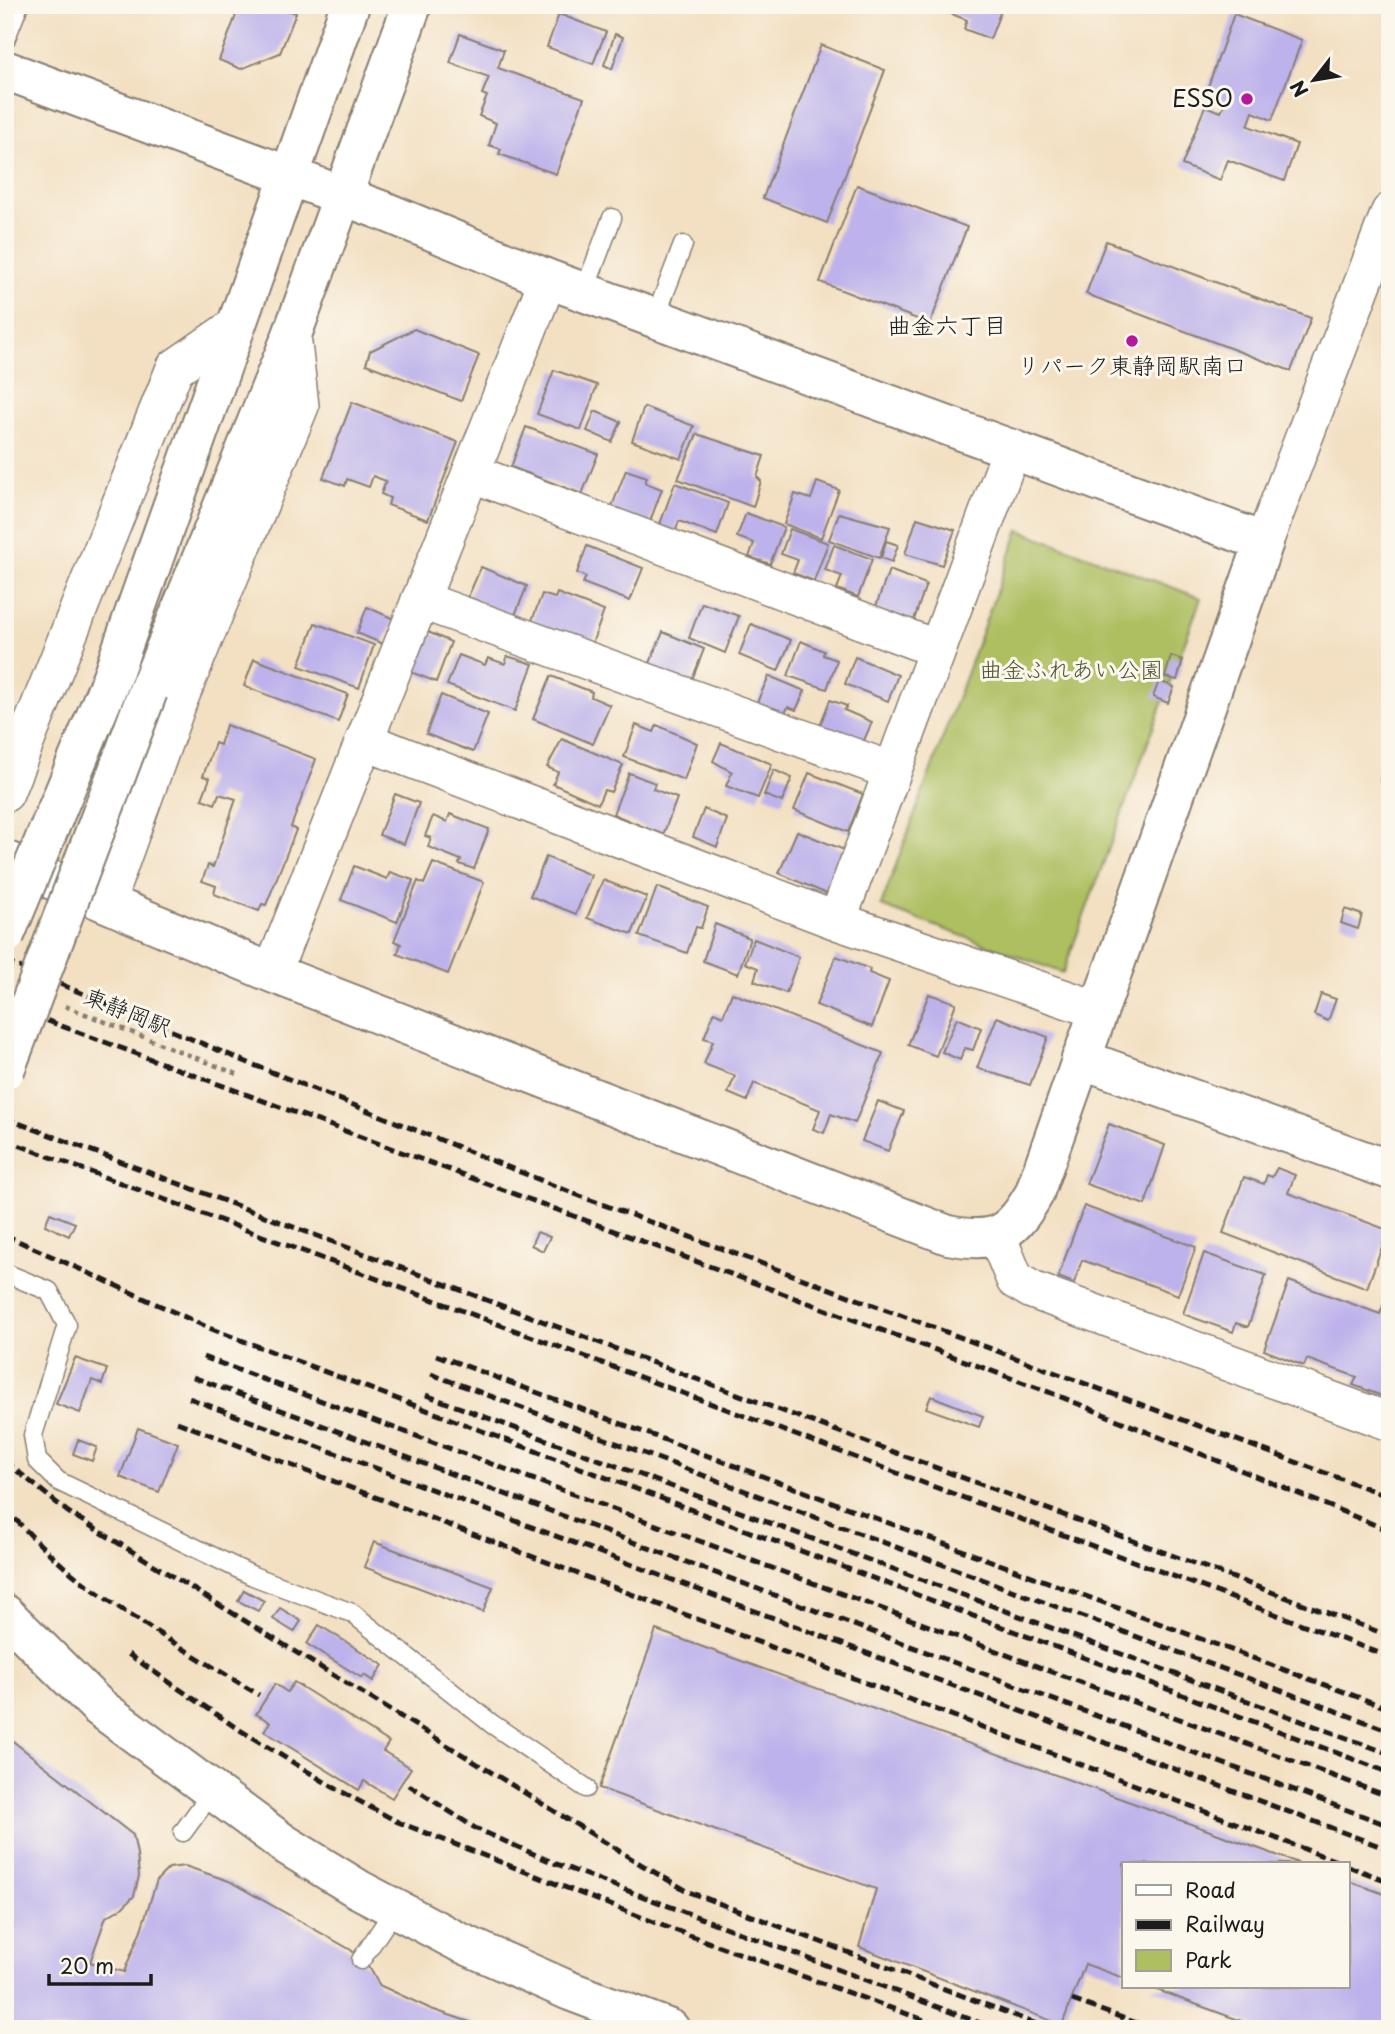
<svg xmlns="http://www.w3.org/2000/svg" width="1395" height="2034" font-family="'Playpen Sans','Klee One',sans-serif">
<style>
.green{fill:#aebf62;stroke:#656e3f;stroke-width:2}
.building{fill:#bdb2eb}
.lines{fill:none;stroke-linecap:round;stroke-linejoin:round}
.service-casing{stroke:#887e70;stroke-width:21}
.minor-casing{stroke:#887e70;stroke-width:40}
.tertiary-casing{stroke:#887e70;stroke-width:42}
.path{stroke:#887e70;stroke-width:4.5;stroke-dasharray:5 5;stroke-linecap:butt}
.service{stroke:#fff;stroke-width:18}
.minor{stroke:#fff;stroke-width:37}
.tertiary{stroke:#fff;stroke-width:38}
.rail{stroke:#1c1c1c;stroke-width:5;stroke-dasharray:10 5;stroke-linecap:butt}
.tertiary-bridge-casing{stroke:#887e70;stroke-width:42;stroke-linecap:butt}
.tertiary-bridge{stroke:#fff;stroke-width:38}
.poi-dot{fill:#b5179e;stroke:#fbf7ec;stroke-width:2.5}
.labels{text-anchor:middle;stroke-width:6;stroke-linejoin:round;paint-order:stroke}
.poi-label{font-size:23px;fill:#1c1c1c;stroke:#fbf7ec;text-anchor:end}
.park-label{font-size:23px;fill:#4f5534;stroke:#fbf7ec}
.street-label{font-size:23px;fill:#1c1c1c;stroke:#fbf7ec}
.neighbourhood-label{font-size:24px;fill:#1c1c1c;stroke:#fbf7ec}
</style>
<rect width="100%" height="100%" fill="#fbf7ec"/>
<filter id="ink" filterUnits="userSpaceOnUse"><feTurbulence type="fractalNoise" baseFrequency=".0143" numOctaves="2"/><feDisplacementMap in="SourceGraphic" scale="14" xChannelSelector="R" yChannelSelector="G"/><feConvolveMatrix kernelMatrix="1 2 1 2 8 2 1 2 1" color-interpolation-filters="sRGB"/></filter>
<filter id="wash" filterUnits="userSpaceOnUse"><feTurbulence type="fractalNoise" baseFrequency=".00686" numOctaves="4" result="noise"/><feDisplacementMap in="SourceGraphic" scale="28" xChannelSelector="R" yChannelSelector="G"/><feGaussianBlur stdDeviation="1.57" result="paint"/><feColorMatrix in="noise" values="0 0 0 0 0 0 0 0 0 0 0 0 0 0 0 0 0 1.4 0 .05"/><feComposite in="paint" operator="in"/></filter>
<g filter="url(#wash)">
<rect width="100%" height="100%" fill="#f3e0c3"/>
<!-- green -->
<polygon class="green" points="1019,530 1201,598 1063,973 881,906"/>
<g id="blocks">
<!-- building -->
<g class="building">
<polygon points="240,5 275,5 296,13 280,53 241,69 219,60"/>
<polygon points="929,5 1003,5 990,39 964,29 967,20"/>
<polygon points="559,14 606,32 593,64 547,47"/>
<polygon points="1234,14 1302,40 1272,120 1253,112 1248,126 1297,144 1284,181 1228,160 1220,180 1182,165 1205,106 1221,112 1225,102 1205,95"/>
<polygon points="460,34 504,50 498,68 584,98 556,174 499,154 501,149 489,145 496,123 479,116 487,96 482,94 489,77 450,63"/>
<polygon points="615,34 623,37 612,69 604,65"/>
<polygon points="821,45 885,70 827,223 763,198"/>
<polygon points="857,185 967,227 930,324 820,282"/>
<polygon points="1106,241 1311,318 1291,371 1086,294"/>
<polygon points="414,329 479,355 461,401 366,364 370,351"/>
<polygon points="554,370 597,385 581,430 537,414"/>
<polygon points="352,402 458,442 428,520 388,505 390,498 381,494 386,481 373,476 369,487 347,479 345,486 323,478"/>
<polygon points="644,407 694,426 681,459 632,441"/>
<polygon points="595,411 621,422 612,442 587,431"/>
<polygon points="526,427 598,454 582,494 511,467"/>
<polygon points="697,434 764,456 757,477 761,481 753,507 678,479"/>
<polygon points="626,470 647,477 645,483 662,489 649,524 611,509"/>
<polygon points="817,482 839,490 821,538 784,524 795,494 811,499"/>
<polygon points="675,483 728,503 717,535 679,521 675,533 659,527"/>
<polygon points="746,513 784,527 770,564 749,557 754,543 737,537"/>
<polygon points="839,513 890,527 879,558 829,540"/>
<polygon points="917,518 955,530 942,565 905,554"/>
<polygon points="790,529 828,543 814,581 793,573 798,560 781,554"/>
<polygon points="886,541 898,545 892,562 881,558"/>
<polygon points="834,545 872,559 858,597 837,589 842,576 825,570"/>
<polygon points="587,546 643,568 630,601 583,583 586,577 577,573"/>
<polygon points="481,567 527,586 515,615 478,607 481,602 468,597"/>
<polygon points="889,570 926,584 913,623 875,609"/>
<polygon points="557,593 604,611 590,649 530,626 542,594 555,598"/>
<polygon points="702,603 739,616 725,653 689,638"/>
<polygon points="367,607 394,619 383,644 357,633"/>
<polygon points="315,623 374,645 359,688 299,666"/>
<polygon points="751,624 791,640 778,671 739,655"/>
<polygon points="428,632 451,642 436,682 411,672"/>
<polygon points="663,632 704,649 688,690 647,670"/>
<polygon points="801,641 824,651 823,655 837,660 827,689 788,676"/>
<polygon points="459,655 485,665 488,658 505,664 507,656 533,664 515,711 447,685"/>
<polygon points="1171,656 1183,660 1177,680 1165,677"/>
<polygon points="855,657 898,675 888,701 845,684"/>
<polygon points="254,659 348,694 338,722 244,686"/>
<polygon points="551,676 592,692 591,697 610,705 593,744 533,719"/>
<polygon points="769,676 805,691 796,710 788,707 778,727 751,715"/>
<polygon points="1159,681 1174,687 1168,703 1153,697"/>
<polygon points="441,695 488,714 473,752 426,734"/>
<polygon points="830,700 847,706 844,710 872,722 858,754 815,738"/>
<polygon points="226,725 316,759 291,827 296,830 266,905 262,904 259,911 214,894 216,886 202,881 208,865 213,867 236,799 219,794 215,804 202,799 210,778 203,776 215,743 220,745"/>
<polygon points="636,725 654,732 657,725 697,743 684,780 624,757"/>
<polygon points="562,739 623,765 611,792 604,790 598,804 553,784 558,772 547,767"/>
<polygon points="721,743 772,764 758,798 726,786 732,772 713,761"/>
<polygon points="1385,764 1390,766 1385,781 1380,780"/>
<polygon points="774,770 792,778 782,802 764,795"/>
<polygon points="629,773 655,783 653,789 677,798 663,835 613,814"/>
<polygon points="809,773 863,794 848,832 794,810"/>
<polygon points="395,794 419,803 404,844 379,835"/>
<polygon points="704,809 727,819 717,847 693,837"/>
<polygon points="450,814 489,829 474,869 459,864 461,860 428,847 431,838 425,836 433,816 447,822"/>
<polygon points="797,831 847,851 829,895 779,873"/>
<polygon points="546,857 591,875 576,914 530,896"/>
<polygon points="433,863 484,882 448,974 397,954 401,944 394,941 418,881 424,884"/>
<polygon points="354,866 387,879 390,872 413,880 397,922 341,900"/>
<polygon points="603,880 647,897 632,934 587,918"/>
<polygon points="657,887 708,907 701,928 696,927 687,953 639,936"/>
<polygon points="1345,909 1362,915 1358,929 1341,923"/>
<polygon points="715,924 750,938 738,974 703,961"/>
<polygon points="754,939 799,957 786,993 754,981 758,968 745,963"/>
<polygon points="836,956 870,969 869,973 889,981 872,1027 816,1005"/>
<polygon points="732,993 883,1053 855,1123 831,1114 824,1133 813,1129 820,1110 754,1083 747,1101 728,1093 735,1076 704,1064 713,1041 704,1038 714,1012 723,1016"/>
<polygon points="929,994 956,1003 936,1056 908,1045"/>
<polygon points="1321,994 1336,999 1328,1021 1314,1015"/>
<polygon points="997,1017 1048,1037 1030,1085 977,1068"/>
<polygon points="957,1018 981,1028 973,1050 965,1048 960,1060 942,1052"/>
<polygon points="878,1101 904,1111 888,1151 862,1141"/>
<polygon points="1109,1124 1165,1145 1145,1205 1086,1184"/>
<polygon points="1277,1168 1295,1175 1288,1193 1388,1230 1367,1288 1223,1233 1244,1177 1264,1184 1267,1175 1272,1177"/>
<polygon points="1084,1206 1196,1247 1178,1295 1082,1260 1074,1283 1058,1277"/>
<polygon points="50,1213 75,1223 69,1236 45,1225"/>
<polygon points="537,1232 550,1237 543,1251 531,1245"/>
<polygon points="1204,1253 1266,1275 1248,1327 1236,1323 1233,1332 1183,1314"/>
<polygon points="1289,1281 1380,1314 1384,1304 1390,1306 1390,1399 1353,1385 1357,1377 1307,1359 1304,1366 1264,1350"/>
<polygon points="75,1358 107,1369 102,1384 92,1380 80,1413 56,1404"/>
<polygon points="931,1396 983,1416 979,1427 926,1408"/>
<polygon points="138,1428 178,1443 159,1492 120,1477"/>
<polygon points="78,1440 97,1447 92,1461 73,1454"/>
<polygon points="374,1542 493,1587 483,1612 364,1567"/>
<polygon points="244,1590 264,1601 258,1611 238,1601"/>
<polygon points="280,1608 301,1621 294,1632 273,1619"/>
<polygon points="319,1625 383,1665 373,1681 364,1675 362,1678 307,1644"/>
<polygon points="656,1630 1301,1864 1124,1864 1124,1978 1085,1964 1062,2025 859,1947 876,1889 599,1788"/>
<polygon points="294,1682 389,1742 383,1751 411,1768 392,1798 364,1781 359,1790 264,1731 270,1722 256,1714 275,1684 287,1692"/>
<polygon points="5,1735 133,1835 137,1854 139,1876 134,1896 122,1908 106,1917 90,1962 124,1972 141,1930 157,1880 169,1868 185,1866 229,1881 351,1950 371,1970 379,1985 431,2009 491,2029 5,2029"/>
<polygon points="1348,1881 1390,1896 1390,2029 1263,2029 1149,1987 1348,1987"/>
</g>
</g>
</g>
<g filter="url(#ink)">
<use href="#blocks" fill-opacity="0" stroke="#887e70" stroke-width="2"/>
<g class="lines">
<!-- service casing -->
<g class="service-casing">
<g id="service">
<polyline points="5,40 19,5"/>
<polyline points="584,292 612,218"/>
<polyline points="655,318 683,245"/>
<polyline points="5,1273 49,1291 67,1325 33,1435 37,1460 58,1481 253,1576 352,1613 492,1724 586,1788"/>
<polyline points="183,1832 213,1791"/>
<polyline points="361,1960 395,1909"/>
</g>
</g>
<!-- minor casing -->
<g class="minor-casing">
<g id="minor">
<polyline points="471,473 937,649"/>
<polyline points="1264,542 1390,212"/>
<polyline points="420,600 892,771"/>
<polyline points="364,741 837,921 1098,1010"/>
<polyline points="5,793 175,368 237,325"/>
<polyline points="106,902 178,702 300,406 292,335"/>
<polyline points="837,921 1012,448"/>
<polyline points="272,973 548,279"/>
<polyline points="997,1236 1015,1280 1032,1290 1390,1422"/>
</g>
</g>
<!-- tertiary casing -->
<g class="tertiary-casing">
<g id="tertiary">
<path d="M5 70 386 212 548 279 1264 542 1034 1194C1011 1235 994 1244 948 1235L272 973 5 860"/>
<polyline points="111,679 350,5"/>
<polyline points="148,691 292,335 412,5"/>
<polyline points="1081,1059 1390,1170"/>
<polyline points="5,1614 99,1707 283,1843 358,1889 457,1941 570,1991 670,2029"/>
</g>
</g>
<!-- path -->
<polyline class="path" points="65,1006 237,1074"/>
<!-- service -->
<use href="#service" class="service"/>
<!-- minor -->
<use href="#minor" class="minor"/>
<!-- tertiary -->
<use href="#tertiary" class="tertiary"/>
<!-- rail -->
<g class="rail">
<polyline points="5,961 244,1061 580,1196 1390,1497"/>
<polyline points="5,1005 1054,1394 1390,1531"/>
<polyline points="5,1118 648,1361 1390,1636"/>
<polyline points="5,1140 1390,1657"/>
<polyline points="5,1235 209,1328 1390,1773"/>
<polyline points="436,1355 1390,1709"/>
<polyline points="203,1357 1390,1797"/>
<polyline points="431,1374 1390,1731"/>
<polyline points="193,1377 1390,1826"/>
<polyline points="426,1395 1390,1754"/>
<polyline points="189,1398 1390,1850"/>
<polyline points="177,1422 1344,1864"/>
<polyline points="5,1461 68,1512 642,1865 689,1892 1050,2029"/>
<path d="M5 1508C29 1534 55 1561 83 1582 139 1623 200 1659 259 1695"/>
<polyline points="128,1654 235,1727 333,1787 398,1822 669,1928 949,2029"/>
<polyline points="409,1785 475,1828 554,1863 996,2029"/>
<polyline points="1348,1866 1390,1882"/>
<polyline points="1072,2000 1154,2029"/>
</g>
<!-- tertiary-bridge casing -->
<g class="tertiary-bridge-casing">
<g id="tertiary-bridge">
<polyline points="5,935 111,679"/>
<polyline points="5,1070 148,691"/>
</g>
</g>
<!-- tertiary-bridge -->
<use href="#tertiary-bridge" class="tertiary-bridge"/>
</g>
</g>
<!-- markers -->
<g class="poi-dot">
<circle cx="1247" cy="99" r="7"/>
<circle cx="1132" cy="341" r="7"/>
</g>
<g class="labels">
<!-- poi labels -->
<g class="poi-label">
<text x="1233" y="107">ESSO</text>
<text x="1132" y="374" text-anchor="middle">リパーク東静岡駅南口</text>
</g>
<!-- park labels -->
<g class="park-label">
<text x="1071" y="678">曲金ふれあい公園</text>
</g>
<!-- street labels -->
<g class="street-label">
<text transform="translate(128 1012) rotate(22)" y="8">東静岡駅</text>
</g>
<!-- neighbourhood labels -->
<g class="neighbourhood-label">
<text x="947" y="334">曲金六丁目</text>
</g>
</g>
<!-- margin -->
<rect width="1395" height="2034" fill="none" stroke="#fbf7ec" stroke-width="28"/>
<!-- legend -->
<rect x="1122" y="1862" width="228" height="126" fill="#fbf7ec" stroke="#a29f99" stroke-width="2"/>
<rect x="1136" y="1885" width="35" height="10" fill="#ffffff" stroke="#a29f99" stroke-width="2"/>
<text x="1185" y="1898" font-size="21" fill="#1c1c1c">Road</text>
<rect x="1136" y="1920" width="35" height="10" fill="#1c1c1c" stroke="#a29f99" stroke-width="2"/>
<text x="1185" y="1932" font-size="21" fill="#1c1c1c">Railway</text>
<rect x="1136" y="1950" width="35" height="21" fill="#aebf62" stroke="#a29f99" stroke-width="2"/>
<text x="1185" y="1968" font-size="21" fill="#1c1c1c">Park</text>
<!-- north arrow -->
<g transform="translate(1314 80) rotate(239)" stroke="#fbf7ec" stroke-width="5" paint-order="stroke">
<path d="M0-5L12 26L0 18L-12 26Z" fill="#1c1c1c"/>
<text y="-10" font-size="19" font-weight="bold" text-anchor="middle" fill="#1c1c1c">N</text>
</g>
<!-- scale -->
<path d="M49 1974v10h102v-10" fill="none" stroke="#1c1c1c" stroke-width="3.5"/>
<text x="60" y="1974" font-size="21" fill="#1c1c1c" stroke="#fbf7ec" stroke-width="5" paint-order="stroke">20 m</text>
</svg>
